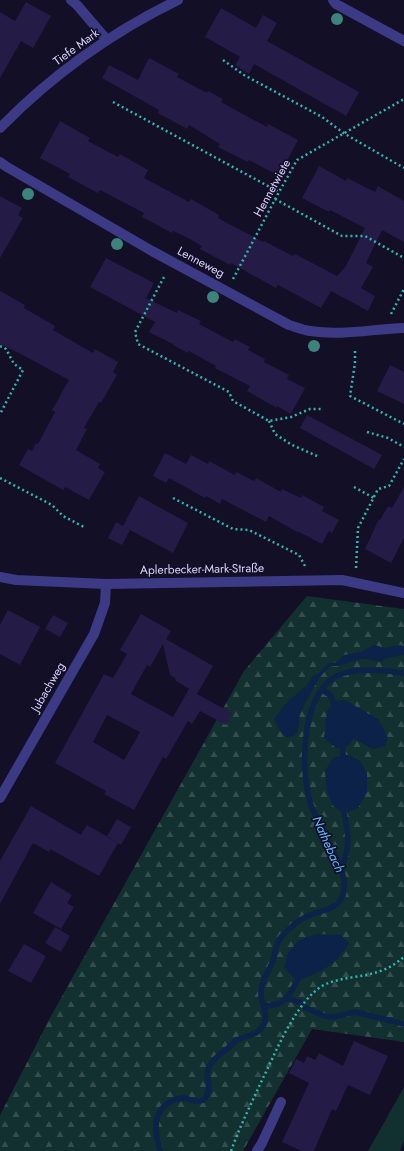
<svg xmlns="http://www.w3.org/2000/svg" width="404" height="1151" font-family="Jost,sans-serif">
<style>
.green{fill:#12302f}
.forest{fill:url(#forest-firs);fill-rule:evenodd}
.water{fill:#0c2248}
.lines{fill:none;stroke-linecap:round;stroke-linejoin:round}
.stream{stroke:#0c2248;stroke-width:5.5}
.building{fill:#241b47;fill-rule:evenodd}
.path{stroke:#2fb8b0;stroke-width:2.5;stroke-dasharray:2 3;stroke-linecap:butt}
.street{stroke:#3d3a85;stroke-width:10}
.tree{fill:#3d827b}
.labels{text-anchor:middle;stroke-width:3.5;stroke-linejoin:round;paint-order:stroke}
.street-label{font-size:12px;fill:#d9d4ff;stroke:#130f26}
.water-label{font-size:13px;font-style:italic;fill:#62b6ff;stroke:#130f26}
</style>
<defs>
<pattern id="forest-firs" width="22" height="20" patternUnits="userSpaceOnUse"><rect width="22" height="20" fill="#12302f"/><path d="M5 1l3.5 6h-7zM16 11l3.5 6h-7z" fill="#344d4e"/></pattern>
</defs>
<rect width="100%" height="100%" fill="#130f26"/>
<!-- green -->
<polygon class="green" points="404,1087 404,1141 400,1151 368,1151"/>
<!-- forest -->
<path class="forest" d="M307 596 404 609V1042L312 1029 243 1151H0V1115L51 1016 244 671ZM365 713 379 720 373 749 354 738ZM348 755 361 762 333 758Z"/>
<!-- water -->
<g class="water">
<path d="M374 645 386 648 400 645 404 646V655L387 658 380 662C374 661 367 658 361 659 351 661 342 667 330 666L319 678 300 713 298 731 294 736 287 738C281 732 277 727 274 719L286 703 306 686 312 677 319 673 327 664 337 662 344 655 361 652Z"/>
<polygon points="345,700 379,720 388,738 385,746 373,749 354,738 349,745 336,748 324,738 327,711 335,701"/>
<polygon points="348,755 361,762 367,774 367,792 358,808 344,813 333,806 327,791 325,771 333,758"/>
<path d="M316 934 341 935 349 943C334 967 322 971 297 981L284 968 288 953 298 941Z"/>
</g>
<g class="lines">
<!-- stream -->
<g class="stream">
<polyline points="322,690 330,695 333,702"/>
<polyline points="343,756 343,746"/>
<path d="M341 869C350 848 349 835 344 813"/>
<polyline points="286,998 302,1003"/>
<path d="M264 1007C268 1005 269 1006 273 1005 286 1003 292 991 297 981"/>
<polyline points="306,1008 324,1016 333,1017 355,1012 404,1024"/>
<path d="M160 1151C155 1133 151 1111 172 1101 176 1099 179 1098 184 1098 191 1099 198 1104 205 1099 207 1095 209 1090 209 1085 208 1077 205 1072 210 1065 214 1058 221 1054 227 1049 230 1047 232 1044 234 1042 244 1034 256 1039 264 1024 269 1013 260 1003 261 992 261 981 269 971 273 961 275 953 276 942 282 936 289 928 298 920 308 916 320 910 337 911 343 895 351 872 321 831 312 808 300 774 300 702 333 678 349 667 386 670 404 673"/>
</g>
</g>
<!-- building -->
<g class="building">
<polygon points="26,2 51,16 33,48 21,41 0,78 0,12 15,21"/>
<polygon points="221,8 256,28 263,15 277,23 267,41 359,92 346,116 254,64 249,74 235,65 240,57 205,37"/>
<polygon points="149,58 179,74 177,77 207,93 208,91 223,99 221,102 252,119 267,127 268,124 298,140 279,176 249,160 248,162 218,147 220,144 189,125 187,129 158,113 159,110 102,78 109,65 138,80"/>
<polygon points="60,121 90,138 88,141 118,157 120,154 148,170 144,178 189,202 191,199 219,215 218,218 263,242 264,241 293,256 295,254 337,276 346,266 365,228 330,210 329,212 302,198 319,166 346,181 347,178 375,192 378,186 404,201 404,242 382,230 366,263 373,267 361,288 375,296 368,311 331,291 321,308 278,285 276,288 231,263 230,265 200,249 202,246 188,238 173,231 172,233 142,217 144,213 100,190 98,193 68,177 70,174 40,158"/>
<polygon points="0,196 22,208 18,215 23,218 0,258"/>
<polygon points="106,258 154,283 146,298 177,313 178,310 201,321 199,324 233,342 235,339 250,347 248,350 265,359 264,362 289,375 287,379 305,388 291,414 277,406 277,408 247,391 250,386 215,368 216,366 189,351 188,353 173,345 173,344 149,332 155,322 90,287"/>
<polygon points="0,291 25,305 24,308 55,326 53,330 93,353 95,349 118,362 113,372 117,375 101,403 99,402 84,428 87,429 76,450 100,464 98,468 105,472 89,500 65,487 63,490 19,465 28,449 32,451 36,443 38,444 55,412 52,410 69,380 19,353 0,344"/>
<polygon points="390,365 404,372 404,404 377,391"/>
<polygon points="307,415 382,455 374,469 300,428"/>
<polygon points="165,453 186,464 191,455 208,464 209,461 235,475 236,472 254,481 256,478 281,492 282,489 301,498 302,495 324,507 322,511 339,520 332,533 329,531 322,544 297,531 297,532 269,516 266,522 222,499 220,504 206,496 205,498 169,478 166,483 153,476"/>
<polygon points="404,487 404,538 391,563 365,549 379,519 380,520 388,506 392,508"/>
<polygon points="139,496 188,523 173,553 130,530 122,545 108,538 116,522 123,526"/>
<polygon points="8,610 40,627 20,665 0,654 0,625"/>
<path d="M141 614 171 631 166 639 213 666 197 694 232 713 226 725 200 711 192 724 188 721 166 759 163 757 134 810 104 794 106 791 55 763 104 674 113 678 127 654 120 650ZM163 644 170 675 175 678 176 681 191 690 189 689 173 717 131 694 147 665 150 667ZM107 715 140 732 124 760 93 742Z"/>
<polygon points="53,615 68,623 60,637 45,629"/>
<polygon points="31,806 81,835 87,825 118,843 99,876 50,849 49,852 33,843 0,904 0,861"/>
<polygon points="117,819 131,827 121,845 107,836"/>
<polygon points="51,882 72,895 67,903 74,907 61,929 33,913"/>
<polygon points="55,927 70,936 61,952 45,943"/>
<polygon points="24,944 46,956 31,983 8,971"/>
<polygon points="354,1041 388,1056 370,1095 348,1085 336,1111 332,1109 314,1151 302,1151 282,1142 309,1083 289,1073 296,1059 304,1063 307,1056 315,1060 319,1053 343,1066"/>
</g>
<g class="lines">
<!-- path -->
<g class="path">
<polyline points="223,60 244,75 322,117 345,134 404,168"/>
<polyline points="113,102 279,192"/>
<polyline points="275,199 342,236 365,236 404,258"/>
<polyline points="164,277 135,332 138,344 229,392 233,401 269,421 291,417 310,409 322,409"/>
<polyline points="233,279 279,192 297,160 404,99"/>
<polyline points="391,314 404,289"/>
<polyline points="0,346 6,349 14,364 23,370 0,414"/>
<polyline points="355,351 355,363 350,396 404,424"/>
<polyline points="269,421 275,434 292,445 317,456"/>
<polyline points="367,432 388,438 404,447"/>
<polyline points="0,478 52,505 63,516 84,527"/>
<polyline points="354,487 374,498"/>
<polyline points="173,498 233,529 249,530 299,555 305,566"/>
<polyline points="356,568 358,528 378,489 389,486 404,459"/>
<path d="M231 1151C240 1126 252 1102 263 1078 276 1052 297 999 324 985 343 976 364 978 383 970 391 967 398 962 404 957"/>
</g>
<!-- street -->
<g class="street">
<polyline points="71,0 77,5 107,40"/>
<polyline points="333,0 336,4 404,41"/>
<path d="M0 128C51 76 112 32 178 0"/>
<path d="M0 162 7 167 152 251 289 325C296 327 303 330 310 331 342 336 372 329 404 328"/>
<polyline points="0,577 16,580 106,584 342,580 404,593"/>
<polyline points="0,798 94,634 105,603 106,584"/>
<polyline points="257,1151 262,1143 281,1102"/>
</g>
</g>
<!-- trees -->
<g class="tree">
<circle cx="337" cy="19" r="6"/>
<circle cx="28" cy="194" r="6"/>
<circle cx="117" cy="244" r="6"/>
<circle cx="213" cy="297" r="6"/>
<circle cx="314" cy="346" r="6"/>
</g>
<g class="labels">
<!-- street labels -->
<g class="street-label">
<text transform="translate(76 47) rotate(-36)" y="4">Tiefe Mark</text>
<text transform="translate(272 188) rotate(-61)" y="4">Hennetwiete</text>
<text transform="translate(201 262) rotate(28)" y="4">Lenneweg</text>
<text transform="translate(202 569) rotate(-1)" y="4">Aplerbecker-Mark-Straße</text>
<text transform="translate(48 687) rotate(-60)" y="4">Jubachweg</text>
</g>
<!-- water labels -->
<g class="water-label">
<text transform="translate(329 844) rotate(66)" y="5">Nathebach</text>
</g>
</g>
</svg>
